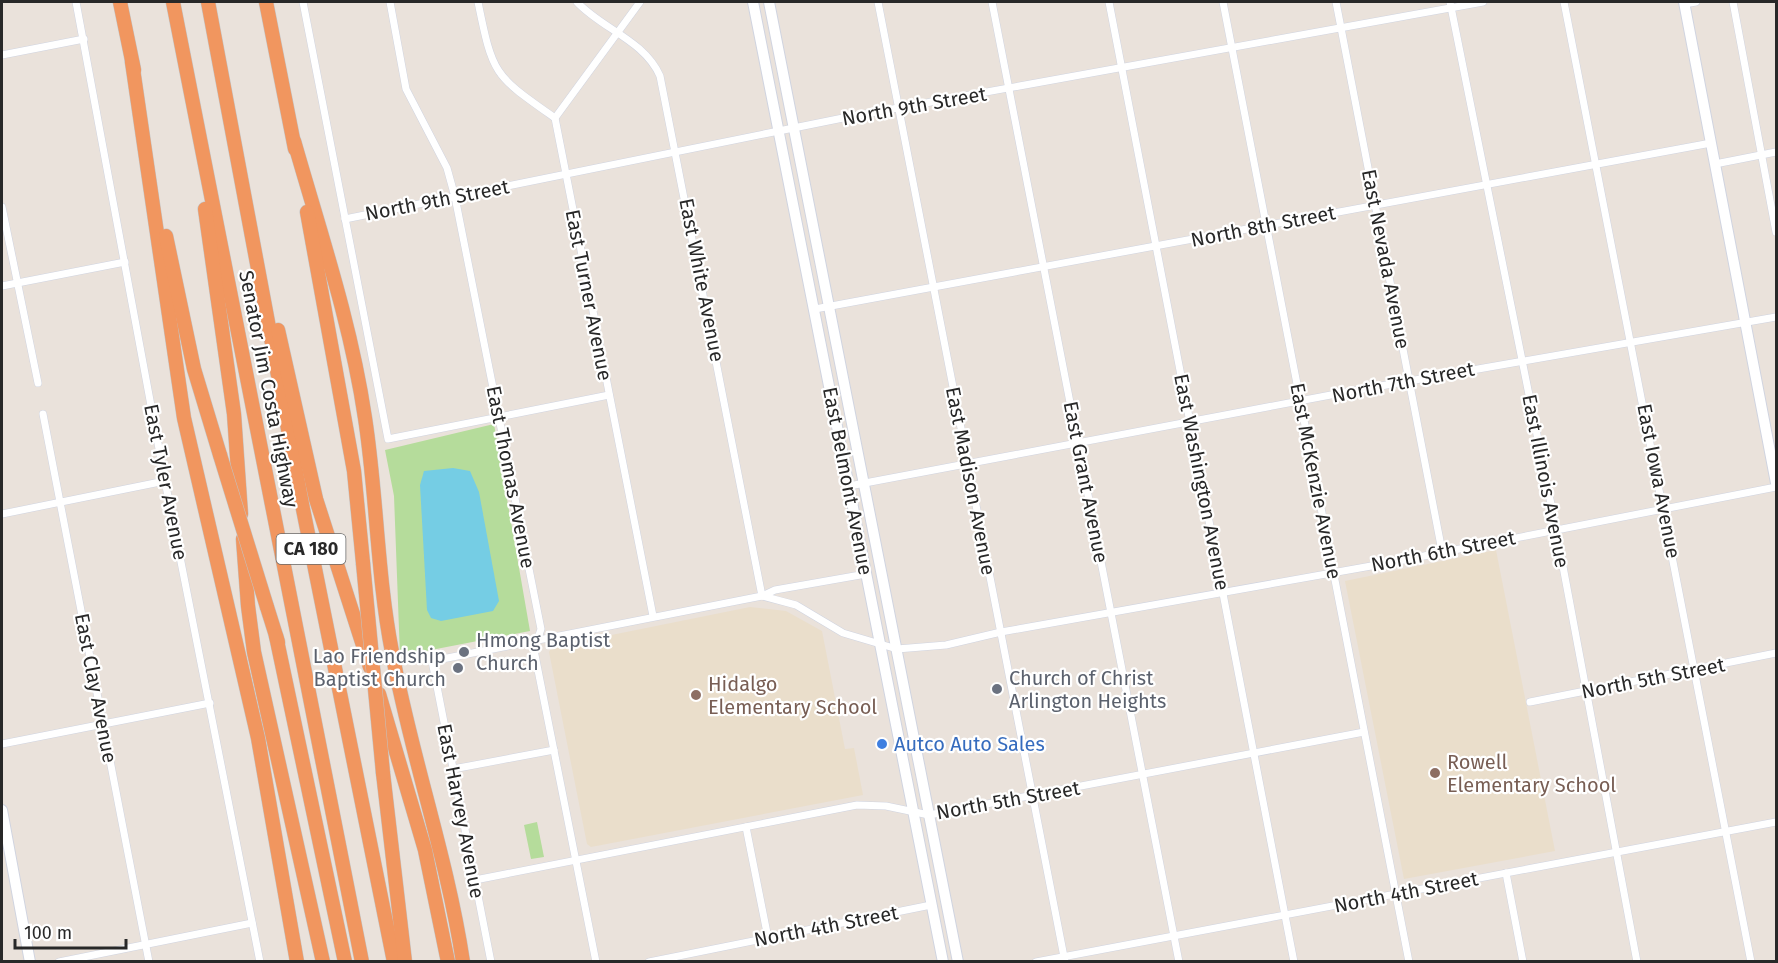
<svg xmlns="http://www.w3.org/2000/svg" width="1778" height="963" font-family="'Fira Sans',sans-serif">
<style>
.education{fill:#eadecb}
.green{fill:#b5dc9b}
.water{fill:#75cde4}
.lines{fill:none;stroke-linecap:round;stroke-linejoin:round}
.street-casing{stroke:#d0d4e0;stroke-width:8}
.secondary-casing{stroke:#d0d4e0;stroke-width:12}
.highway-casing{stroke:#c3c3c3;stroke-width:15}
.street{stroke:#fff;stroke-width:7}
.secondary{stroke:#fff;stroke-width:10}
.highway{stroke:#f1965f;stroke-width:14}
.highway-bridge-casing{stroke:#c3c3c3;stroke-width:15;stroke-linecap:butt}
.highway-bridge{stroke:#f1965f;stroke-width:14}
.worship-dot{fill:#6b7280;stroke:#fff;stroke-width:2}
.education-dot{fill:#8d6e63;stroke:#fff;stroke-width:2}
.shop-dot{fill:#3f7fe0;stroke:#fff;stroke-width:2}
.labels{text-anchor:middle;stroke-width:4.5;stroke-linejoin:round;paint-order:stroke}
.shield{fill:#fff;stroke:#686868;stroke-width:1.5}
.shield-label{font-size:18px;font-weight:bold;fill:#282828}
.street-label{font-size:20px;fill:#282828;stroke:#fff}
.worship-label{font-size:20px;fill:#5b616d;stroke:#fff;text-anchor:start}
.education-label{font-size:20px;fill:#785e54;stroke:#fff;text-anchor:start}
.shop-label{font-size:20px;fill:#366cbe;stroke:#fff;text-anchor:start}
</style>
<rect width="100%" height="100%" fill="#eae2db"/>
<!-- education -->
<g class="education">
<polygon points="1496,550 1555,851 1404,879 1345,581"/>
<polygon points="750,607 786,611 822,631 845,749 854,748 863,795 591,847 587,844 549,652 552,647"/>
</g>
<!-- green -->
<g class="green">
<polygon points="494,424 530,631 400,656 394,496 385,450"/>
<polygon points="537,822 544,857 531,859 524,825"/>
</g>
<!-- water -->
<polygon class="water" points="453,468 470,471 479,492 499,601 493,611 441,621 431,618 427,610 420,485 424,471"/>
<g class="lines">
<!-- street casing -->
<g class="street-casing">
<g id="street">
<polyline points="76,2 165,481 260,962"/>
<polyline points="303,2 388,439 609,395"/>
<polyline points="390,2 406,89 447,168 455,197 541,629 534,650 596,962"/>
<path d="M478 2C493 76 494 75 555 118L653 616"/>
<path d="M577 2C602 29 644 40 660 76L762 596 796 605 843 633 897 649 946 645 1001 632 1388 563 1776 487"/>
<polyline points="878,2 1065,962"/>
<polyline points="992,2 1179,962"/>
<polyline points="1109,2 1294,962"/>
<polyline points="1223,2 1409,962"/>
<polyline points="1336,2 1442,551"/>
<polyline points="1450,2 1556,529 1637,962"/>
<polyline points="1564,2 1751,962"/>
<polyline points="1733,2 1776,232"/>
<polyline points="1684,4 1696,2"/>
<polyline points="2,55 84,39"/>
<polyline points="555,118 640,2"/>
<polyline points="1715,164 1776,152"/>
<polyline points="2,207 38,383"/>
<polyline points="345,219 843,118 1483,2"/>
<polyline points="2,286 125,262"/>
<polyline points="815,309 1711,143"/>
<polyline points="43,414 149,962"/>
<polyline points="849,486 1352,391 1776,317"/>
<polyline points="2,514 165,481"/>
<polyline points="1530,702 1776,653"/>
<polyline points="2,744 210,703"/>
<polyline points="453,769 554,750"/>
<polyline points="746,827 768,938"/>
<polyline points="1506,873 1523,962"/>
<polyline points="475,880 857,805 886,806 929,815 1364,732"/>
<polyline points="59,962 252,923"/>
<polyline points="491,962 432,661 762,596 775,590 866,574"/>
<polyline points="649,962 931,905"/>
<polyline points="1036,962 1776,822"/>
</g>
</g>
<!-- secondary casing -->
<g class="secondary-casing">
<g id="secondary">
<polyline points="753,2 943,962"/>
<polyline points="769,2 958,962"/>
<polyline points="1684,2 1776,483"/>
<polyline points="2,810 30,962"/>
</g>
</g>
<!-- highway casing -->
<g class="highway-casing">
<g id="highway">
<polyline points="120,2 134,70"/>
<polyline points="173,2 362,962"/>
<polyline points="208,2 303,509 394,962"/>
<polyline points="266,2 295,149"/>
<polyline points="132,62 184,418 258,738 297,962"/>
<path d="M294 141C320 232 351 323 365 418 377 496 377 575 392 652 411 756 447 856 463 962"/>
<polyline points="205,209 234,414 241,514"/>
<polyline points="307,212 354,471 363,563"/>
<polyline points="166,236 194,369 220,455"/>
<polyline points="278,330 316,499 370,667"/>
<polyline points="243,539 248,606 254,652 323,962"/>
<polyline points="267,607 278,642"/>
<polyline points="276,636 345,962"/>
<polyline points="379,694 425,850 448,962"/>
<polyline points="383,773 405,962"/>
</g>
</g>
<!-- street -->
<use href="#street" class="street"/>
<!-- secondary -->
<use href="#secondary" class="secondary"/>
<!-- highway -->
<use href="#highway" class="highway"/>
<!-- highway-bridge casing -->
<g class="highway-bridge-casing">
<g id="highway-bridge">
<polyline points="220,455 267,607"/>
<polyline points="363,563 383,773"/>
</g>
</g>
<!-- highway-bridge -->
<use href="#highway-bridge" class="highway-bridge"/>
</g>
<!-- markers -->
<g class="worship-dot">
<circle cx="464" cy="652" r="6"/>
<circle cx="458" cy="668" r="6"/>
<circle cx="997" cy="689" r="6"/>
</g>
<g class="education-dot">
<circle cx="696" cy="695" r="6"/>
<circle cx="1435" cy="773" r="6"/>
</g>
<circle class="shop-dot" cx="882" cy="744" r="6"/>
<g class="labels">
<!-- shield labels -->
<rect class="shield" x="276.5" y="534" width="69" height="30" rx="4.5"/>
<g class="shield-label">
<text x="311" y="555">CA 180</text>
</g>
<!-- street labels -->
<g class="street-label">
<text transform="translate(914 106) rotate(-10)" y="7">North 9th Street</text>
<text transform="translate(437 200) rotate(-11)" y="7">North 9th Street</text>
<text transform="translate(1263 226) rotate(-11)" y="7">North 8th Street</text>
<text transform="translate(1386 259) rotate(79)" y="7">East Nevada Avenue</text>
<text transform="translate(702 280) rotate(79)" y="7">East White Avenue</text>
<text transform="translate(589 295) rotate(79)" y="7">East Turner Avenue</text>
<text transform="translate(1403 382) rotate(-11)" y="7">North 7th Street</text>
<text transform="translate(269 389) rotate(79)" y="7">Senator Jim Costa Highway</text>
<text transform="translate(511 477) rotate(79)" y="7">East Thomas Avenue</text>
<text transform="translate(848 481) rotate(79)" y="7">East Belmont Avenue</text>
<text transform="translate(971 481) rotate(79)" y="7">East Madison Avenue</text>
<text transform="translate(1316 481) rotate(79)" y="7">East McKenzie Avenue</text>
<text transform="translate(1546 481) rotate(79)" y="7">East Illinois Avenue</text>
<text transform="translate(1659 481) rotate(79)" y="7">East Iowa Avenue</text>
<text transform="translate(166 482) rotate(79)" y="7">East Tyler Avenue</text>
<text transform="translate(1086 482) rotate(79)" y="7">East Grant Avenue</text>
<text transform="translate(1202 482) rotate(79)" y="7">East Washington Avenue</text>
<text transform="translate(1443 551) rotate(-11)" y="7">North 6th Street</text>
<text transform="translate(1653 678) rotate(-11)" y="7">North 5th Street</text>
<text transform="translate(96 688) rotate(79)" y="7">East Clay Avenue</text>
<text transform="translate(1008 800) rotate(-10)" y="7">North 5th Street</text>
<text transform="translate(461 811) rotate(79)" y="7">East Harvey Avenue</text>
<text transform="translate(1406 892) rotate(-11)" y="7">North 4th Street</text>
<text transform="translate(826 926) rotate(-11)" y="7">North 4th Street</text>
</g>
<!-- worship labels -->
<g class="worship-label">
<text x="476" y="647">Hmong Baptist<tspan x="476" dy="23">Church</tspan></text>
<text x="446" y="663" text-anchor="end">Lao Friendship<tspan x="446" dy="23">Baptist Church</tspan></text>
<text x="1009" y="685">Church of Christ<tspan x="1009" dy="23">Arlington Heights</tspan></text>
</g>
<!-- education labels -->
<g class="education-label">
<text x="708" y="691">Hidalgo<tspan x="708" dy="23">Elementary School</tspan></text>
<text x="1447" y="769">Rowell<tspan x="1447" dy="23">Elementary School</tspan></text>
</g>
<!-- shop labels -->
<g class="shop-label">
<text x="894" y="751">Autco Auto Sales</text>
</g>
</g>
<!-- border -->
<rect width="1778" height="963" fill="none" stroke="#282828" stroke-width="6"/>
<!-- scale -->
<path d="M15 939v9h111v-9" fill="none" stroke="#282828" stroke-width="3"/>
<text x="24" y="939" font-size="18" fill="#282828" stroke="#ffffff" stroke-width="4.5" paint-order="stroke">100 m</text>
</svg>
